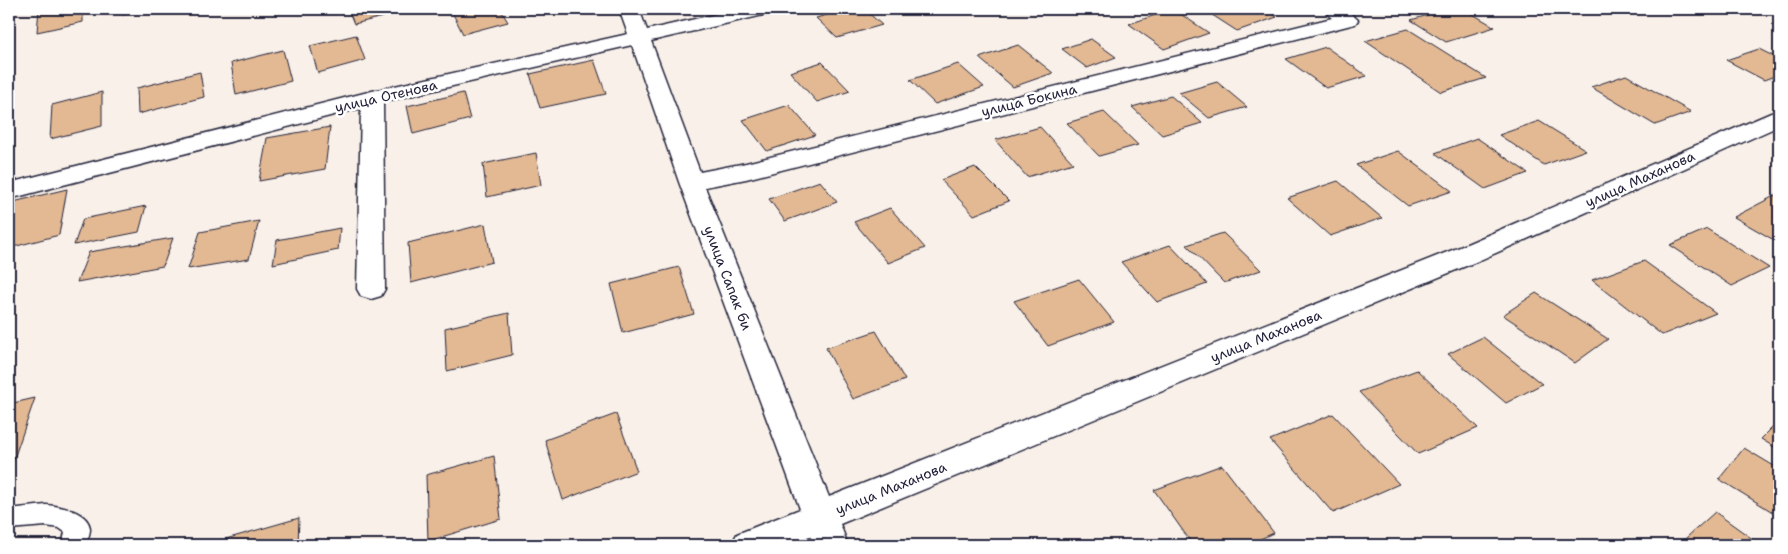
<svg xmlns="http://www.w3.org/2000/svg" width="1788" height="554" font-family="'Shantell Sans',sans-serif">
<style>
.building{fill:#e3b993;stroke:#22223b}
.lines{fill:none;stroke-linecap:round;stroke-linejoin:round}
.lane-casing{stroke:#22223b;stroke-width:3}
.street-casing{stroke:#22223b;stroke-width:3}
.lane{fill:#fff;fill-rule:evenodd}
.street{fill:#fff;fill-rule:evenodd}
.labels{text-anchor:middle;stroke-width:5;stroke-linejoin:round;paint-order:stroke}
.street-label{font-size:14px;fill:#22223b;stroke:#fff}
</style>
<rect width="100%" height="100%" fill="#f9f1e9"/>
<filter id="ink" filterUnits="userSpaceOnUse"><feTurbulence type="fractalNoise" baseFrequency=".02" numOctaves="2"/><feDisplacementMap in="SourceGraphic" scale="10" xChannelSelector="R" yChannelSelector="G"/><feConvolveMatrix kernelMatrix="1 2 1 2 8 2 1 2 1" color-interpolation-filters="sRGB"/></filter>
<g filter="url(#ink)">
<!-- building -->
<g class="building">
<polygon points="39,9 83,9 83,22 37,32"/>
<polygon points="122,9 151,9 122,15"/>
<polygon points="348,9 401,9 403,12 354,24"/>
<polygon points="463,9 500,9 508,22 463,34 452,12"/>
<polygon points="536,9 559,9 539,14"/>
<polygon points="848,9 864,9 882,25 837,38 816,18"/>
<polygon points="1173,9 1209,33 1164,49 1129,24"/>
<polygon points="1203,9 1264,9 1277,17 1237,31"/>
<polygon points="1449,9 1464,9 1495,27 1446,42 1411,20"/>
<polygon points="1408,29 1486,78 1441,92 1365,41"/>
<polygon points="356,35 365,60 318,73 310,46"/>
<polygon points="1091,39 1116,57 1087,68 1062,49"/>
<polygon points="1018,45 1053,73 1013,87 979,58"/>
<polygon points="1326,47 1367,76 1326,88 1286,59"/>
<polygon points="1759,49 1779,59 1779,74 1764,80 1726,60"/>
<polygon points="283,50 291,81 236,95 231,63"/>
<polygon points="594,60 606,94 540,108 530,74"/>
<polygon points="822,62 850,91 817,102 790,72"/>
<polygon points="958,64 984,87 935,104 910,80"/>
<polygon points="200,72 204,97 138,114 137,88"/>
<polygon points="1626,75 1691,112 1655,125 1591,87"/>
<polygon points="1217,82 1247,107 1209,118 1179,93"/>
<polygon points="102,92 102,126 50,139 52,105"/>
<polygon points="463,93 470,119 413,134 407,106"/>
<polygon points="1171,96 1202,123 1162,135 1132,107"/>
<polygon points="789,105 815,135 767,151 743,120"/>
<polygon points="1104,112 1138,145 1099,156 1067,123"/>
<polygon points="14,119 11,152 9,153 9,120"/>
<polygon points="1539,121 1586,150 1544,165 1499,135"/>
<polygon points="330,127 325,169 259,181 267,138"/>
<polygon points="1040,127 1073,163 1027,177 995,140"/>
<polygon points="1477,138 1528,173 1485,189 1435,153"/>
<polygon points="1398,151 1452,191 1408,206 1356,165"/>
<polygon points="536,153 541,185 487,197 483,164"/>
<polygon points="975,167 1009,201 974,215 941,180"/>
<polygon points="820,181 837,202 785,221 769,199"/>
<polygon points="1338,181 1382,218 1330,236 1287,198"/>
<polygon points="67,189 59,235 9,248 9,203"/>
<polygon points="1776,195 1779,197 1779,243 1734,217"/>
<polygon points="146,206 139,232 74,245 83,219"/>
<polygon points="890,208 925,248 888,263 854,222"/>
<polygon points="259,221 249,259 188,269 200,232"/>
<polygon points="485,224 492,262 411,283 408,243"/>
<polygon points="340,228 338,250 273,264 277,240"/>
<polygon points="1707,229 1769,268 1732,286 1670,245"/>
<polygon points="1223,233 1261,270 1224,283 1187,245"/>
<polygon points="173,238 163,266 77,282 89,252"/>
<polygon points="1170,245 1207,284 1157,302 1121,262"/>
<polygon points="1644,261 1716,313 1662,335 1592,280"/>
<polygon points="679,267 694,314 623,333 611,284"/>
<polygon points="1079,279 1114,322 1048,346 1014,301"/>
<polygon points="1536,293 1608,339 1575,363 1503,315"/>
<polygon points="509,313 512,355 447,371 445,328"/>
<polygon points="876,331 905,380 853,399 826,348"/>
<polygon points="1483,337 1542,384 1506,403 1448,354"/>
<polygon points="1417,370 1478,428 1418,454 1359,392"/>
<polygon points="35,398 9,473 9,404"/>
<polygon points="616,414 637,471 563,500 545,440"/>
<polygon points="1333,414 1399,484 1333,513 1270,440"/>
<polygon points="1779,421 1779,450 1761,439"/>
<polygon points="1744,448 1779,469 1779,516 1719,479"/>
<polygon points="494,456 501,519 428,541 426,475"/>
<polygon points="1222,465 1274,533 1246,545 1193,545 1154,490"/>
<polygon points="1715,512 1761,545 1678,545"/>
<polygon points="299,518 298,545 205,545"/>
</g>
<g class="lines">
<!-- lane casing -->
<g class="lane-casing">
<path id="lane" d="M46 505C59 506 89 511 90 529 90 534 87 540 86 545H62L65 532 59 528 46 526 9 529V509Z"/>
</g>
<!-- street casing -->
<g class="street-casing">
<polygon id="street" points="619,9 639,9 647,30 739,9 775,9 772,13 651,41 700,172 746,163 1332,18 1323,9 1346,9 1358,20 1355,24 746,179 705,187 829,497 1460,247 1771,113 1779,111 1779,126 1478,261 840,524 848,545 814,545 810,536 788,545 731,545 737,534 800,509 679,182 632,45 383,102 385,289 381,296 371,299 361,296 357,289 361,108 9,199 9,183 372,91 628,34"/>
</g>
<!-- lane -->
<use href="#lane" class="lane"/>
<!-- street -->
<use href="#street" class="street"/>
</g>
</g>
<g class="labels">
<!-- street labels -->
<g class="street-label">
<text transform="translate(386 96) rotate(-13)" y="5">улица Отенова</text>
<text transform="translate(1029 100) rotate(-14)" y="5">улица Бокина</text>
<text transform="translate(1640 179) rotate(-24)" y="5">улица Маханова</text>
<text transform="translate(728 278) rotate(69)" y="5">улица Сапак би</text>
<text transform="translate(1266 336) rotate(-22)" y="5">улица Маханова</text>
<text transform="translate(891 488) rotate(-22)" y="5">улица Маханова</text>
</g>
</g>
<!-- margin -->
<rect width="1788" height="554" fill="none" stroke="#fff" stroke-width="30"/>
<rect x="15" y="15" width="1758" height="524" fill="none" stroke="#22223b" stroke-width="2" filter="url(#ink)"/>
</svg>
